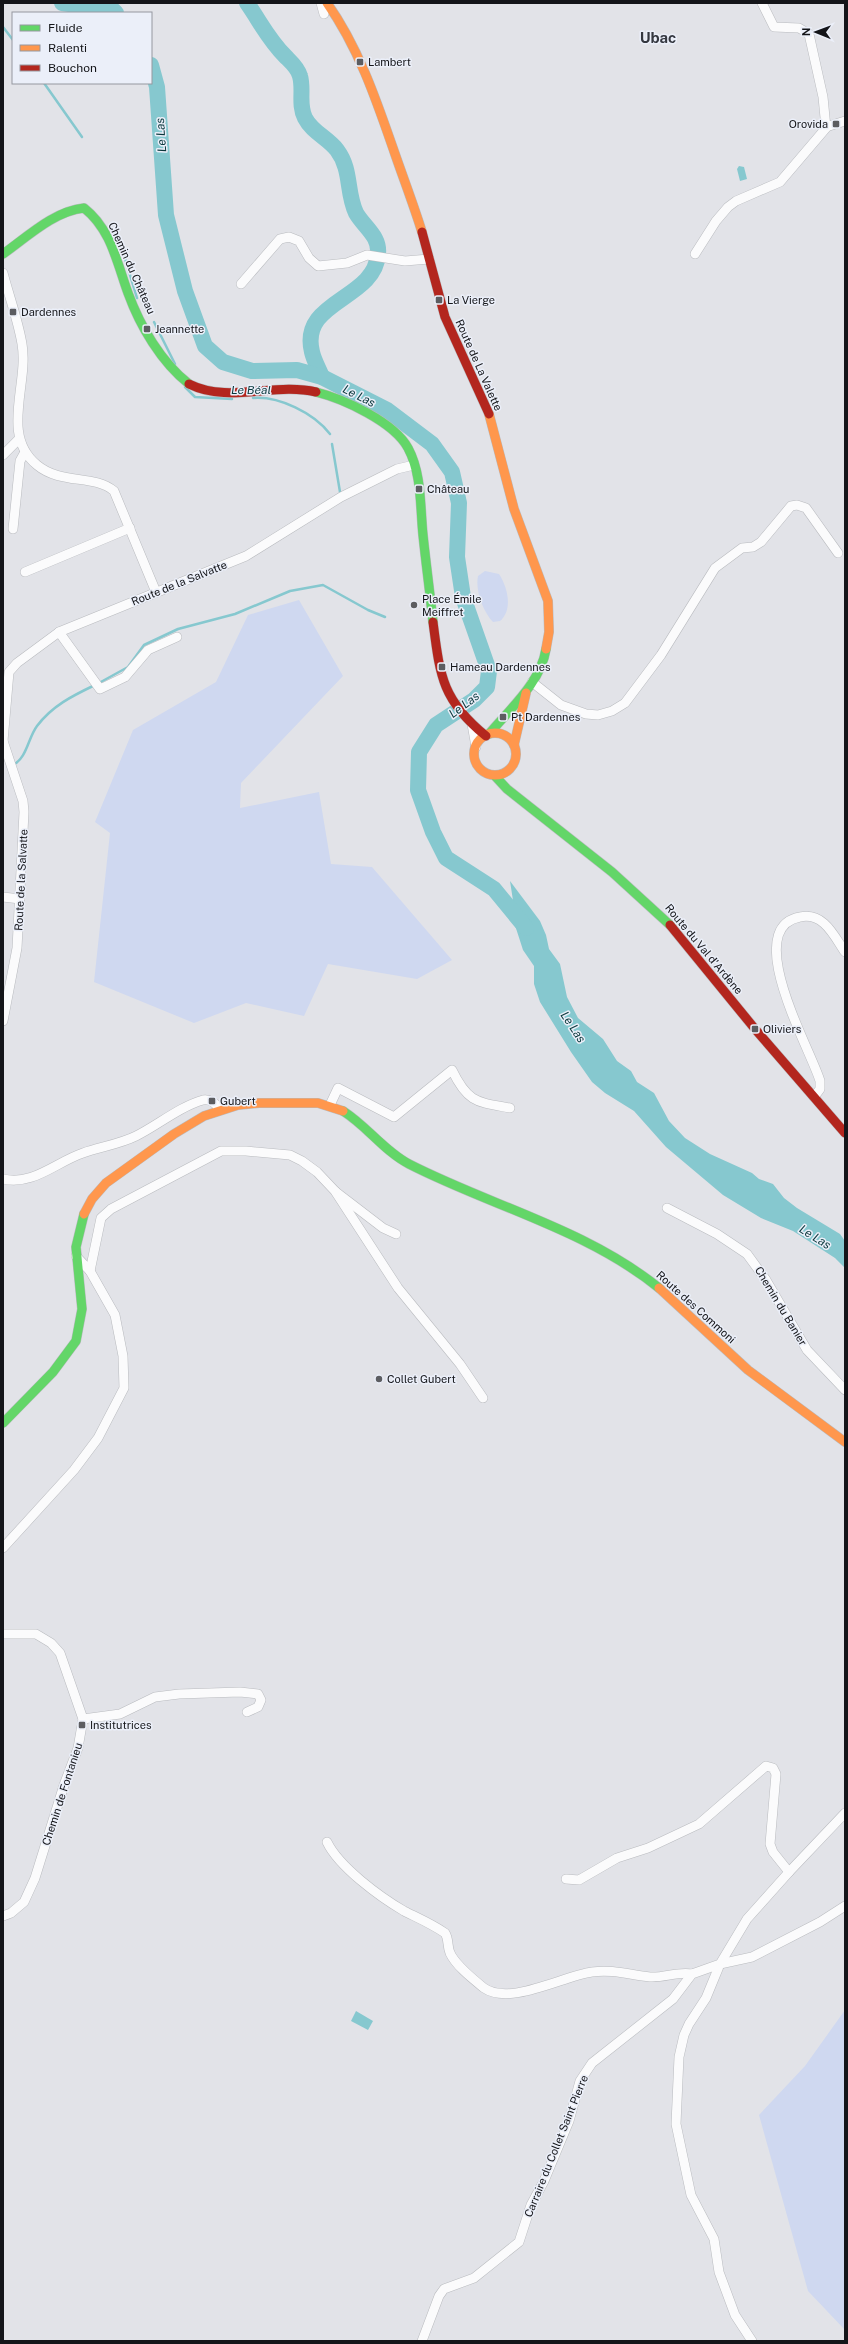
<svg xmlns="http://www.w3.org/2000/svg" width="848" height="2344" font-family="'Public Sans',sans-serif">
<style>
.green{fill:#cfd8f0}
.water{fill:#86c8cf}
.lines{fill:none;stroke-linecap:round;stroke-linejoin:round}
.stream{stroke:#86c8cf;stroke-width:2.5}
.river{stroke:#86c8cf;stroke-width:16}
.street-casing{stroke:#b9bbbf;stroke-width:10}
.fast-casing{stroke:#b9bbbf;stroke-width:10}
.slow-casing{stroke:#b9bbbf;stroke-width:10}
.jam-casing{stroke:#b9bbbf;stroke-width:10}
.street{stroke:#fbfbfc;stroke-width:9}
.fast{stroke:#63d668;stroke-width:9}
.slow{stroke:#ff974d;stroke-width:9}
.jam{stroke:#b3261e;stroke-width:9}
.poi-dot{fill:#5c5d61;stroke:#ebeff9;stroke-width:1.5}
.labels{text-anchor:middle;stroke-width:3;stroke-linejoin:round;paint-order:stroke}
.poi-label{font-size:11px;fill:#141519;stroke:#ebeff9;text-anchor:start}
.street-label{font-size:11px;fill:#141519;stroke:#ebeff9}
.water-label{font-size:12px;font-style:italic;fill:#09373b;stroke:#ebeff9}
.district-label{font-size:15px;font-weight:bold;fill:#353840;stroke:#ebeff9}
</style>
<rect width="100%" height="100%" fill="#e2e3e8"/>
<!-- green -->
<g class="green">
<path d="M485 571 499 574C508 588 513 610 500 621L493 622C483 612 475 590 478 576Z"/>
<polygon points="299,600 343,676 241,783 240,808 319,792 331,864 372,867 452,960 417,979 328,964 304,1016 246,1003 194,1023 94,982 110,833 95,822 133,730 216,682 248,615"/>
<polygon points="845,2010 845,2330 808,2291 759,2115 805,2066"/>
</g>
<!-- water -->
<g class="water">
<polygon points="739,166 744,167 747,179 740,181 737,169"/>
<polygon points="510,881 540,921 546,935 549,949 560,964 567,997 578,1018 603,1039 617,1061 631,1071 637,1082 654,1093 669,1121 685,1138 710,1154 752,1173 759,1179 773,1184 784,1198 797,1208 840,1234 845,1241 845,1268 835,1258 793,1231 761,1218 723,1195 666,1147 634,1111 605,1093 592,1082 571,1052 540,1002 534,984 534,966 523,950 513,919 514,907"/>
<polygon points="356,2011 373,2021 368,2030 351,2021"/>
</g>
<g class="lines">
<!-- stream -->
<g class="stream">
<polyline points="3,27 13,40"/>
<polyline points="44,83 82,137"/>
<polyline points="123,252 137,298"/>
<polyline points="154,322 175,364"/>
<polyline points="185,387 195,397 232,399"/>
<path d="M253 398C279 396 314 413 330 434"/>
<polyline points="332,444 340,492"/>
<polyline points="437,614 469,614"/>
<polyline points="99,683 128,667 144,645 178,629 235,614 290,591 323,585 368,610 385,617"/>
<path d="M13 765C27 758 28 738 37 726 52 706 72 696 95 685"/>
</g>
<!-- river -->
<g class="river">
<polyline points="62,3 113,10 116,13"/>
<path d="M247 3C261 23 268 39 286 57 291 62 298 68 300 76 304 90 298 104 305 118 312 132 328 138 337 150 352 170 346 192 356 213 364 227 380 236 378 254 375 300 299 300 312 352 314 361 319 369 322 377"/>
<polyline points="151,65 157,87 166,215 185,291 205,346 223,362 252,371 297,370 322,377 387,410 432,444 452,472 459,503 457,557 463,597 489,671 487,687 474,700 436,725 419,752 418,790 433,832 446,858 494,889 526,928"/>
</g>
<!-- street casing -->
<g class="street-casing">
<g id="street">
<polyline points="321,3 324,14"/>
<polyline points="826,127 845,121"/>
<polyline points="695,254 716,221 728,207 736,201 780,182 826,128 823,97 809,34 799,28 774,27 762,3"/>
<path d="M3 273C9 296 18 320 22 344 29 384 0 435 37 465 61 485 94 474 114 491L156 592"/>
<polyline points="241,284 280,239 289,237 299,241 309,258 318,266 347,263 367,255 405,261 429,259"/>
<polyline points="3,455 19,439"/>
<polyline points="13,529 20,461 25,452"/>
<polyline points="25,572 130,528"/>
<polyline points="59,632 100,689 125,677 148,650 177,637"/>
<polyline points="532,682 561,705 586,714 598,715 612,711 625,703 661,655 715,568 742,548 753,547 761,542 791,506 797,505 806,508 838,553"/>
<polyline points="472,724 476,747"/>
<polyline points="3,741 9,672 17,663 59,632 246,556 341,497 397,469 414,465"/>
<polyline points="3,741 23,801 24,812 17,948 3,1021"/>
<polyline points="3,897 20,899"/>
<path d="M814 1097 820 1089V1081C812 1052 740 928 800 917 824 912 834 936 845 952"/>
<path d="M330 1105 338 1088 394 1117 452 1070C468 1103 477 1102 510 1108"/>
<path d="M3 1179C33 1186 56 1162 83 1153 100 1147 120 1144 136 1136 158 1125 179 1107 203 1100 210 1099 216 1103 218 1108"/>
<polyline points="336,1192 383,1228 396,1234"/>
<polyline points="667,1208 717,1234 747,1254 766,1280 807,1350 845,1390"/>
<polyline points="90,1271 101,1218 111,1209 221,1151 246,1151 290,1155 302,1161 317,1172 335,1191 398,1288 460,1364 483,1398"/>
<polyline points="3,1548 74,1470 98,1438 124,1388 123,1356 115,1315 90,1271 76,1256"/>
<polyline points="3,1634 36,1634 51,1643 60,1653 83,1719 78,1748 64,1785 35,1878 24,1902 11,1913 3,1916"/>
<polyline points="83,1719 120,1714 155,1697 179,1694 240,1692 258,1694 261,1700 258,1707 247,1712"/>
<path d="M327 1842C339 1867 380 1897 404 1911 418 1918 432 1924 445 1933 449 1939 447 1946 450 1953 456 1966 473 1979 484 1988 510 2006 563 1976 592 1972 613 1969 630 1975 650 1977 664 1978 679 1971 692 1974"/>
<polyline points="566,1879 579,1880 617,1858 648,1848 699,1824 766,1766 773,1768 776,1774 770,1844 773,1852 789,1872 845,1813"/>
<polyline points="422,2341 439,2296 444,2289 474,2278 519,2242 531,2205 544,2181 569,2121 580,2081 592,2063 673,1999 692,1974 720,1964 747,1919 789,1872"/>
<polyline points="752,2341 735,2315 719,2272 714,2239 691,2195 676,2124 679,2057 684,2035 689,2024 706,1998 720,1964 752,1957 820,1922 845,1906"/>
</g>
</g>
<!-- fast casing -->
<g class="fast-casing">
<g id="fast">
<path d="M3 254C27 237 54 211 84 208 111 229 117 263 128 293 140 326 161 362 189 384"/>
<path d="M316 392C344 399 394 422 408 448 422 474 420 506 423 535 426 564 430 593 433 622"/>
<path d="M489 734C510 709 541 682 546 649"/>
<polyline points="495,776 507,789 612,872 670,925"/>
<path d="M343 1111C367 1126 384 1151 409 1164 491 1206 586 1229 659 1288"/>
<polyline points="3,1423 53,1372 76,1341 82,1309 76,1247 84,1214"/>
</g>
</g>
<!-- slow casing -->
<g class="slow-casing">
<g id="slow">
<path d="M327 3C359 48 377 102 395 154 404 180 414 206 422 232"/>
<polyline points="489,414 514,509 548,601 549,632 546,649"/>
<circle cx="495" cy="754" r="21"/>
<polyline points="514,745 526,693"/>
<polyline points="84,1214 92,1199 106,1183 174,1134 204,1116 238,1105 259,1103 318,1103 343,1111"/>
<polyline points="659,1288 748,1370 845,1442"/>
</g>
</g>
<!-- jam casing -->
<g class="jam-casing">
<g id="jam">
<polyline points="422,232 445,317 489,414"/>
<path d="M189 384C229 404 274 382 316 392"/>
<path d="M433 622C440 676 442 700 486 736"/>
<polyline points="670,925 755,1029 845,1133"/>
</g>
</g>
<!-- street -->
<use href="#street" class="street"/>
<!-- fast -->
<use href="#fast" class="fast"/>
<!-- slow -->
<use href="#slow" class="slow"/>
<!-- jam -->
<use href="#jam" class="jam"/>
</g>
<!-- markers -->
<g class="poi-dot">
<rect x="356" y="58" width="8" height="8" rx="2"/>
<rect x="832" y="120" width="8" height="8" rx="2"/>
<rect x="435" y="296" width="8" height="8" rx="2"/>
<rect x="9" y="308" width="8" height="8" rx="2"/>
<rect x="143" y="325" width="8" height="8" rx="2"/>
<rect x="415" y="485" width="8" height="8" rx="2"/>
<circle cx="414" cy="605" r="4"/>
<rect x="438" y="663" width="8" height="8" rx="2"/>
<rect x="499" y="713" width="8" height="8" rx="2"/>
<rect x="751" y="1025" width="8" height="8" rx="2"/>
<rect x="208" y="1097" width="8" height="8" rx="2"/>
<circle cx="379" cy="1379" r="4"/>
<rect x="78" y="1721" width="8" height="8" rx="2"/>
</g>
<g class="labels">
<!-- poi labels -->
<g class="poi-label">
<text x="368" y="66">Lambert</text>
<text x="828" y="128" text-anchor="end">Orovida</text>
<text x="447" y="304">La Vierge</text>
<text x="21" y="316">Dardennes</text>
<text x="155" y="333">Jeannette</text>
<text x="427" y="493">Château</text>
<text x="422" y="603">Place Émile<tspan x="422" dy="13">Meiffret</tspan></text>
<text x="450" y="671">Hameau Dardennes</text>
<text x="511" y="721">Pt Dardennes</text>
<text x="763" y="1033">Oliviers</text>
<text x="220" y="1105">Gubert</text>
<text x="387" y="1383">Collet Gubert</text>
<text x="90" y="1729">Institutrices</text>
</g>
<!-- street labels -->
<g class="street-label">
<text transform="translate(132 268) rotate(66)" y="4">Chemin du Château</text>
<text transform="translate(479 365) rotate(66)" y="4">Route de La Valette</text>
<text transform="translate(179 583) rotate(-22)" y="4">Route de la Salvatte</text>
<text transform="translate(21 880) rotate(-87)" y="4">Route de la Salvatte</text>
<text transform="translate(704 949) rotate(50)" y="4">Route du Val d'Ardène</text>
<text transform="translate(781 1306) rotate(59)" y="4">Chemin du Banier</text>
<text transform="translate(696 1307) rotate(42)" y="4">Route des Commoni</text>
<text transform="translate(62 1794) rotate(-72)" y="4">Chemin de Fontanieu</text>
<text transform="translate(556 2146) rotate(-68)" y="4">Carraire du Collet Saint Pierre</text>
</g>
<!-- water labels -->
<g class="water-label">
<text transform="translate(161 135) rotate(-94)" y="4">Le Las</text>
<text x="251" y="394">Le Béal</text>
<text transform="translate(359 396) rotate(27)" y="4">Le Las</text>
<text transform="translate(464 705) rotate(-37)" y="4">Le Las</text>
<text transform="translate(573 1027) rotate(56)" y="4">Le Las</text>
<text transform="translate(815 1237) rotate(32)" y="4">Le Las</text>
</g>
<!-- district labels -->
<g class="district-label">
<text x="658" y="43">Ubac</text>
</g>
</g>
<!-- border -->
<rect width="848" height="2344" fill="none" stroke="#141519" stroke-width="8"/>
<!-- legend -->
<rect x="12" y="12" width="140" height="72" fill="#ebeff9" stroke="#95989f"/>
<rect x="20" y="25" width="20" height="6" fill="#63d668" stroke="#95989f"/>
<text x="48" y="32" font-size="12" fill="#141519">Fluide</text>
<rect x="20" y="45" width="20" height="6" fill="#ff974d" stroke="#95989f"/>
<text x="48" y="52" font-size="12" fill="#141519">Ralenti</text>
<rect x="20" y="65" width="20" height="6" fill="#b3261e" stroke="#95989f"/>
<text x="48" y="72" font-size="12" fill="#141519">Bouchon</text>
<!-- north arrow -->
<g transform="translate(816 32) rotate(271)" stroke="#ebeff9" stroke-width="3" paint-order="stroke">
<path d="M0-3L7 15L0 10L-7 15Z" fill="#141519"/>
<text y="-6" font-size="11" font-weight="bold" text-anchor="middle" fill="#141519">N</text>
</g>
</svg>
